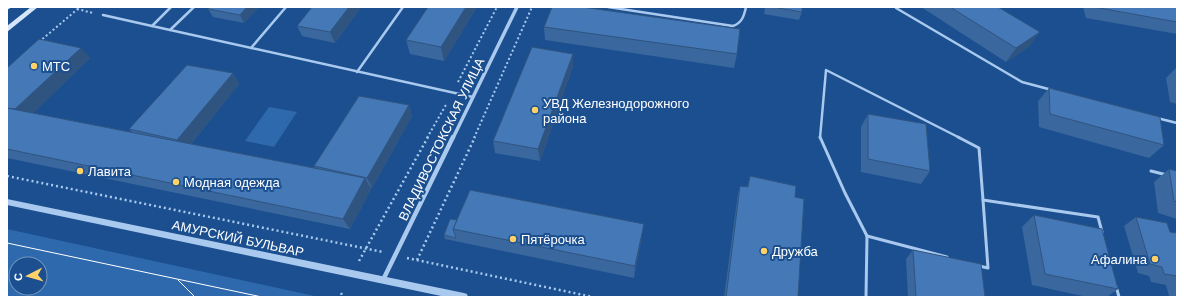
<svg xmlns="http://www.w3.org/2000/svg" width="1184" height="304" font-family="Helvetica,sans-serif">
<style>
.green{fill:#2e69ad;fill-rule:evenodd}
.lines{fill:none;stroke-linecap:round;stroke-linejoin:round}
.path-far1{stroke:#a9c9ee;stroke-width:2;stroke-dasharray:2 2.5;stroke-linecap:butt}
.path{stroke:#a9c9ee;stroke-width:2.5;stroke-dasharray:2 3;stroke-linecap:butt}
.service-far1{stroke:#a9c9ee;stroke-width:2.5}
.service{stroke:#a9c9ee;stroke-width:3}
.minor-far1{stroke:#a9c9ee;stroke-width:3.5}
.minor{stroke:#a9c9ee;stroke-width:4.5}
.tertiary{fill:#a9c9ee;fill-rule:evenodd}
.secondary{fill:#d6e6fa;fill-rule:evenodd}
.tram{stroke:#fff;stroke-width:1}
.wall{fill:#3a679d}
.shaded-wall{fill:#305480}
.building{fill:#4478b7;stroke:#305480}
.poi-dot{fill:#ffd166;stroke:#1b4f8f;stroke-width:1.5}
.labels{text-anchor:middle;stroke-width:4;stroke-linejoin:round;paint-order:stroke}
.poi-label{font-size:13px;fill:#fff;stroke:#1b4f8f;text-anchor:start}
.street-label{font-size:13px;fill:#fff;stroke:#1b4f8f}
</style>
<rect width="100%" height="100%" fill="#1b4f8f"/>
<!-- green -->
<g class="green">
<polygon points="269,107 297,112 274,147 245,141"/>
<path d="M7 229 319 297H7ZM16 264H40V288H16Z"/>
</g>
<g class="lines">
<!-- path-far1 -->
<g class="path-far1">
<polyline points="77,9 93,13"/>
<polyline points="39,42 80,7"/>
<polyline points="458,82 497,7"/>
<polyline points="427,138 447,103"/>
<polyline points="474,138 532,7"/>
</g>
<!-- path -->
<g class="path">
<polyline points="7,176 383,252"/>
<polyline points="407,258 593,297"/>
<polyline points="417,260 475,137"/>
<polyline points="359,261 428,137"/>
<polyline points="341,293 343,297"/>
</g>
<!-- service-far1 -->
<g class="service-far1">
<polyline points="171,7 152,26 473,97"/>
<path d="M608 7 733 26C742 23 744 16 746 7"/>
<polyline points="896,8 1022,82 1052,90"/>
<polyline points="103,15 152,26"/>
<polyline points="170,30 194,7"/>
<polyline points="251,48 286,7"/>
<polyline points="357,72 403,7"/>
<polyline points="1157,118 1177,123"/>
<polyline points="820,138 826,70 960,138"/>
</g>
<!-- service -->
<g class="service">
<polyline points="820,137 845,193 867,236 866,297"/>
<polyline points="958,137 979,148 983,200 1098,217 1102,232"/>
<polyline points="1151,171 1167,175"/>
<polyline points="867,236 947,257"/>
<polyline points="979,266 988,268 983,200"/>
<polyline points="1116,286 1119,297"/>
</g>
<!-- minor-far1 -->
<polyline class="minor-far1" points="453,138 517,7"/>
<!-- minor -->
<polyline class="minor" points="383,280 453,137"/>
<!-- tertiary -->
<polygon class="tertiary" points="7,199 464,293 467,294 468,297 446,297 7,205"/>
<!-- secondary -->
<g class="secondary">
<polygon points="7,7 12,7 7,10"/>
<polygon points="31,7 38,7 7,32 7,26"/>
</g>
<!-- tram -->
<g class="tram">
<polyline points="7,243 262,297"/>
<polyline points="178,280 195,297"/>
</g>
</g>
<!-- wall -->
<g class="wall">
<polygon points="259,7 244,23 213,17 208,9"/>
<polygon points="312,7 361,7 335,43 302,36 297,26"/>
<polygon points="428,7 477,7 444,61 410,54 406,40"/>
<polygon points="765,7 802,7 802,12 799,20 764,14"/>
<polygon points="921,7 998,7 1030,46 1006,62"/>
<polygon points="1083,7 1177,7 1177,34 1086,18"/>
<polygon points="544,27 737,54 734,68 545,40"/>
<polygon points="573,54 573,66 540,161 495,153 493,141"/>
<polygon points="90,58 33,113 132,132 129,129 233,73 239,84 191,144 315,168 314,166 409,105 412,116 372,188 370,187 371,189 350,229 7,158 7,68"/>
<polygon points="1177,67 1177,104 1170,102 1166,78"/>
<polygon points="1049,88 1164,145 1149,158 1039,127 1038,101"/>
<polygon points="868,114 930,171 921,184 861,172 861,127"/>
<polygon points="1169,169 1177,171 1177,219 1158,213 1154,182"/>
<polygon points="750,176 795,197 798,297 724,297 738,193 740,186 747,187"/>
<polygon points="1034,215 1118,289 1107,297 1087,297 1032,285 1022,227"/>
<polygon points="1136,217 1170,232 1177,233 1177,297 1169,296 1166,285 1151,282 1149,276 1138,273 1124,226"/>
<polygon points="457,220 642,236 634,278 445,239 444,235"/>
<polygon points="913,250 985,297 908,297 906,259"/>
</g>
<!-- shaded-wall -->
<g class="shaded-wall">
<polygon points="247,7 259,7 244,23 240,15"/>
<polygon points="349,7 361,7 335,43 330,32"/>
<polygon points="466,7 477,7 444,61 441,47"/>
<polygon points="1040,32 1030,46 1006,62 1016,48"/>
<polygon points="81,48 90,58 26,120 15,109"/>
<polygon points="573,54 573,66 540,161 538,149"/>
<polygon points="233,73 239,84 186,150 177,140"/>
<polygon points="409,105 412,116 372,188 367,178"/>
<polygon points="365,178 371,189 350,229 343,219"/>
<polygon points="644,224 642,236 634,278 635,266"/>
</g>
<!-- building -->
<g class="building">
<polygon points="210,7 247,7 240,15 208,9"/>
<polygon points="312,7 349,7 330,32 297,26"/>
<polygon points="428,7 466,7 441,47 406,40"/>
<polygon points="552,7 582,7 740,29 737,54 544,27"/>
<polygon points="772,7 802,7 802,12"/>
<polygon points="950,7 998,7 1040,32 1016,48"/>
<polygon points="1094,7 1177,7 1177,22"/>
<polygon points="39,39 81,48 15,109 7,108 7,68"/>
<polygon points="532,47 573,54 538,149 493,141"/>
<polygon points="187,65 233,73 177,140 129,129"/>
<polygon points="1049,88 1160,117 1164,145 1050,114"/>
<polygon points="359,96 409,105 367,178 314,166"/>
<polygon points="7,108 365,178 343,219 7,149"/>
<polygon points="868,114 926,124 930,171 868,159"/>
<polygon points="1169,169 1177,171 1177,202 1174,201"/>
<polygon points="750,176 796,186 795,197 804,199 798,297 726,297 740,186 748,187"/>
<polygon points="470,190 644,224 635,266 453,229"/>
<polygon points="1034,215 1102,229 1118,289 1045,274"/>
<polygon points="1136,217 1167,223 1170,232 1177,233 1177,276 1164,274 1162,267 1150,264"/>
<polygon points="450,219 457,220 453,229 456,238 444,235"/>
<polygon points="913,250 981,264 985,297 916,297"/>
</g>
<!-- markers -->
<g class="poi-dot">
<circle cx="34" cy="66" r="4"/>
<circle cx="535" cy="110" r="4"/>
<circle cx="80" cy="171" r="4"/>
<circle cx="176" cy="182" r="4"/>
<circle cx="513" cy="239" r="4"/>
<circle cx="764" cy="251" r="4"/>
<circle cx="1155" cy="259" r="4"/>
</g>
<g class="labels">
<!-- poi labels -->
<g class="poi-label">
<text x="42" y="71">МТС</text>
<text x="543" y="108">УВД Железнодорожного<tspan x="543" dy="15">района</tspan></text>
<text x="88" y="176">Лавита</text>
<text x="184" y="187">Модная одежда</text>
<text x="521" y="244">Пятёрочка</text>
<text x="772" y="256">Дружба</text>
<text x="1147" y="264" text-anchor="end">Афалина</text>
</g>
<!-- street labels -->
<g class="street-label">
<text transform="translate(441 139) rotate(-64)" y="5">ВЛАДИВОСТОКСКАЯ УЛИЦА</text>
<text transform="translate(238 238) rotate(12)" y="5">АМУРСКИЙ БУЛЬВАР</text>
</g>
</g>
<!-- border -->
<rect width="1184" height="304" fill="none" stroke="#ffffff" stroke-width="16"/>
<!-- north arrow -->
<g transform="translate(28 276) rotate(264)"><circle r="19" fill="#1b4f8f" stroke="#7695bc"/>
<path d="M0-3L7 15L0 10L-7 15Z" fill="#ffd166"/>
<text y="-6" font-size="11" font-weight="bold" text-anchor="middle" fill="#ffffff">С</text>
</g>
</svg>
